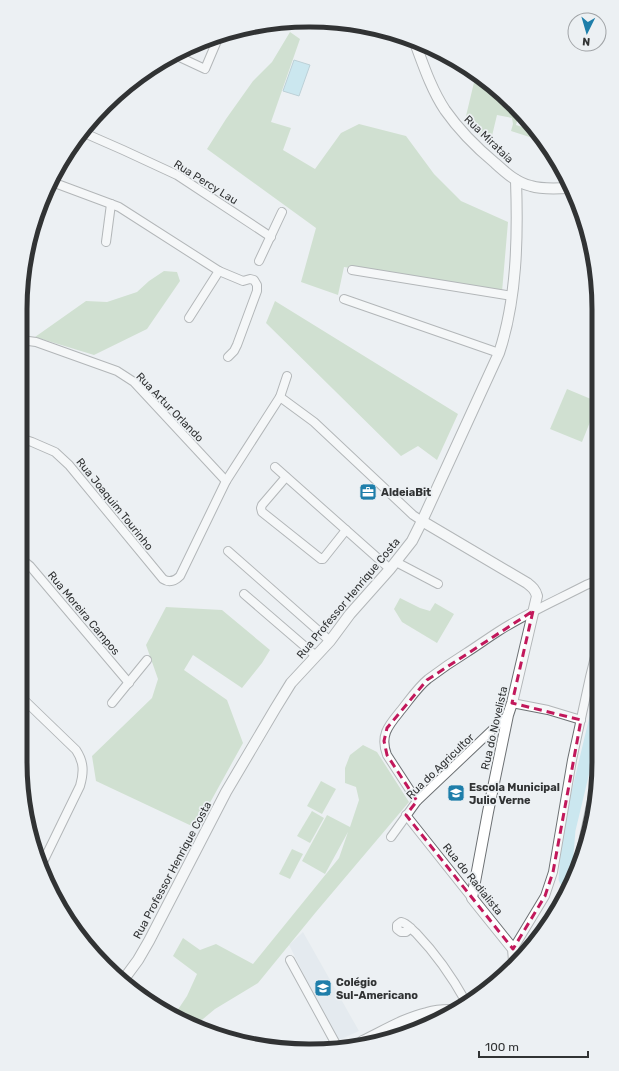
<svg xmlns="http://www.w3.org/2000/svg" width="619" height="1071" font-family="Rubik,sans-serif">
<style>
.built{fill:#d9e3eb}
.green{fill:#adcda9}
.water{fill:#a3dcec;stroke:#81a9b5}
.lines{fill:none;stroke-linecap:round;stroke-linejoin:round}
.river{stroke:#a3dcec;stroke-width:13}
.minor-casing{stroke:#6c7073;stroke-width:10}
.tertiary-casing{stroke:#6c7073;stroke-width:12}
.secondary-casing{stroke:#6c7073;stroke-width:14}
.minor{stroke:#fff;stroke-width:8}
.tertiary{stroke:#fff;stroke-width:10}
.secondary{stroke:#fff;stroke-width:12}
.marked{fill:none;stroke:#c2185b;stroke-width:3;stroke-dasharray:8 5;stroke-linejoin:round}
.labels{text-anchor:middle;stroke-width:3.5;stroke-linejoin:round;paint-order:stroke}
.street-label{font-size:11px;fill:#313334;stroke:#ecf0f3}
.poi-label{font-size:11px;font-weight:bold;fill:#313334;stroke:#ecf0f3;text-anchor:start}
.rim{fill:none;stroke:#313334;stroke-width:5}
</style>
<rect width="100%" height="100%" fill="#ecf0f3"/>
<!-- built -->
<polygon class="built" points="303,932 359,1031 337,1041 289,945"/>
<!-- green -->
<g class="green">
<polygon points="290,32 300,39 271,122 291,128 283,150 315,169 341,133 359,124 406,136 434,174 461,201 508,222 502,292 344,267 338,295 301,282 316,228 207,149 226,119 253,81 272,62"/>
<polygon points="476,74 501,94 500,100 513,104 520,112 516,125 535,131 542,141 511,131 513,124 512,118 497,115 491,140 481,137 466,116"/>
<polygon points="164,271 177,272 180,281 147,329 94,355 35,337 86,301 107,302 137,292 149,281"/>
<polygon points="275,301 458,414 437,460 418,446 401,456 266,323"/>
<polygon points="567,389 598,402 582,442 550,429"/>
<polygon points="400,598 420,608 430,611 435,603 454,614 437,643 402,622 394,609"/>
<polygon points="166,607 222,610 270,650 262,663 242,688 193,655 184,670 227,700 243,743 196,828 96,781 92,756 152,698 158,679 146,645"/>
<polygon points="363,745 377,752 409,802 316,912 258,983 215,1009 197,1024 175,1014 187,996 197,974 173,956 183,938 200,950 216,944 253,964 339,858 348,832 325,874 302,861 327,815 350,827 359,800 356,787 345,783 345,768 350,755"/>
<polygon points="321,781 336,789 322,814 307,806"/>
<polygon points="312,811 324,818 310,843 297,836"/>
<polygon points="292,849 303,854 290,879 279,874"/>
</g>
<!-- water -->
<polygon class="water" points="294,60 310,65 299,96 283,91"/>
<g class="lines">
<!-- river -->
<polyline class="river" points="569,885 565,879 569,830 598,709"/>
<!-- minor casing -->
<g class="minor-casing">
<g id="minor">
<polyline points="175,55 205,69 219,36"/>
<polyline points="82,132 123,150 177,175 271,237"/>
<polyline points="52,182 119,207 219,271 243,281 250,279 254,280 257,285 257,291 237,345 234,351 228,357"/>
<polyline points="106,242 111,204"/>
<polyline points="259,261 282,212"/>
<polyline points="352,270 512,296"/>
<polyline points="344,299 499,353"/>
<polyline points="189,318 219,271"/>
<polyline points="21,340 36,342 117,371 134,382 226,481"/>
<polyline points="280,397 314,422 413,515 422,521"/>
<path d="M20 438 32 442 55 452 69 465 163 579C169 583 175 581 180 576L226 481 280 397 287 376"/>
<polyline points="275,467 390,569"/>
<polyline points="286,477 262,505 261,508 262,512 321,559 323,559 346,530"/>
<polyline points="228,551 330,641"/>
<polyline points="20,558 30,566 129,683"/>
<polyline points="396,562 438,584"/>
<polyline points="244,594 316,656"/>
<path d="M20 696 76 750C84 762 84 772 80 786L41 866"/>
<polyline points="112,703 147,660"/>
<polyline points="512,703 548,710 581,720"/>
<path d="M417 801 387 755C379 734 390 724 402 709 410 699 418 687 428 679 440 670 453 661 466 653 477 646 488 638 499 631 527 613 557 600 586 585L591 583H598"/>
<polyline points="406,815 472,898"/>
<polyline points="391,837 417,801 508,715"/>
<polyline points="578,865 598,772"/>
<path d="M411 928 406 932H401L397 929V925L401 922C407 923 411 929 416 933 437 955 451 975 466 1002"/>
<polyline points="513,949 545,896 553,872 572,760 590,677 598,645"/>
<polyline points="290,960 337,1046"/>
</g>
</g>
<!-- tertiary casing -->
<g class="tertiary-casing">
<g id="tertiary">
<path d="M414 40C423 64 431 89 445 110 459 130 477 148 495 163 506 173 517 183 531 186 544 190 558 188 571 188"/>
<path d="M422 521 527 583C532 587 535 589 537 596L512 703 508 715 488 812 472 898 513 949 514 961"/>
<path d="M124 979 138 960 149 941 226 792 275 709 291 683 330 641 350 614 390 569 412 541 422 521 499 353C517 299 518 237 516 180"/>
</g>
</g>
<!-- secondary casing -->
<g class="secondary-casing">
<path id="secondary" d="M363 1042C384 1032 405 1019 427 1014 434 1012 442 1011 449 1011"/>
</g>
<!-- minor -->
<use href="#minor" class="minor"/>
<!-- tertiary -->
<use href="#tertiary" class="tertiary"/>
<!-- secondary -->
<use href="#secondary" class="secondary"/>
</g>
<!-- marked area -->
<path d="M0 0H619V1071H0ZM533 611 512 703 581 720 553 872 545 896 513 949 406 815 417 801 387 755 384 741 387 728 427 680Z" fill="#ecf0f3" fill-opacity=".55" fill-rule="evenodd"/>
<path class="marked" d="M533 611 512 703 581 720 553 872 545 896 513 949 406 815 417 801 387 755 384 741 387 728 427 680Z"/>
<!-- icons -->
<defs>
<g id="office-square" transform="scale(0.9)"><rect x="-9" y="-9" width="18" height="18" rx="4" fill="#1e7eaa" stroke="#ecf0f3"/><path d="M-6-3h4V-5.5h4V-3h4V5H-6ZM-1-4.5V-3h2v-1.5ZM-6 0V1H6V0Z" fill="#fff"/></g>
<g id="school-square" transform="scale(0.9)"><rect x="-9" y="-9" width="18" height="18" rx="4" fill="#1e7eaa" stroke="#ecf0f3"/><path d="M0-5L7-2L0 1L-7-2ZM-4 1L0 2.5L4 1V4Q0 6-4 4Z" fill="#fff"/></g>
</defs>
<g fill-rule="evenodd">
<use href="#office-square" x="368" y="492"/>
<use href="#school-square" x="456" y="793"/>
<use href="#school-square" x="323" y="988"/>
</g>
<g class="labels">
<!-- street labels -->
<g class="street-label">
<text transform="translate(489 139) rotate(44)" y="4">Rua Mirataia</text>
<text transform="translate(206 182) rotate(32)" y="4">Rua Percy Lau</text>
<text transform="translate(170 407) rotate(46)" y="4">Rua Artur Orlando</text>
<text transform="translate(115 504) rotate(51)" y="4">Rua Joaquim Tourinho</text>
<text transform="translate(348 598) rotate(-50)" y="4">Rua Professor Henrique Costa</text>
<text transform="translate(84 613) rotate(50)" y="4">Rua Moreira Campos</text>
<text transform="translate(494 728) rotate(-77)" y="4">Rua do Novelista</text>
<text transform="translate(440 766) rotate(-44)" y="4">Rua do Agricultor</text>
<text transform="translate(172 870) rotate(-62)" y="4">Rua Professor Henrique Costa</text>
<text transform="translate(473 879) rotate(51)" y="4">Rua do Radialista</text>
</g>
<!-- poi labels -->
<g class="poi-label">
<text x="381" y="496">AldeiaBit</text>
<text x="469" y="791">Escola Municipal<tspan x="469" dy="13">Julio Verne</tspan></text>
<text x="336" y="986">Colégio<tspan x="336" dy="13">Sul-Americano</tspan></text>
</g>
</g>
<!-- crop -->
<path d="M0 0H619V1071H0ZM309 27H310A282 282 0 0 1 592 309V762A282 282 0 0 1 310 1044H309A282 282 0 0 1 27 762V309A282 282 0 0 1 309 27Z" fill="#ecf0f3" fill-rule="evenodd"/>
<path class="rim" d="M309 27H310A282 282 0 0 1 592 309V762A282 282 0 0 1 310 1044H309A282 282 0 0 1 27 762V309A282 282 0 0 1 309 27Z"/>
<!-- north arrow -->
<g transform="translate(587 32) rotate(185)"><circle r="19" fill="#ecf0f3" stroke="#a1a4a7"/>
<path d="M0-3L7 15L0 10L-7 15Z" fill="#1e7eaa"/>
<text y="-6" font-size="11" font-weight="bold" text-anchor="middle" fill="#313334">N</text>
</g>
<!-- scale -->
<path d="M479 1051v6h109v-6" fill="none" stroke="#313334" stroke-width="2"/>
<text x="485" y="1051" font-size="12" fill="#313334" stroke="#ecf0f3" stroke-width="3" paint-order="stroke">100 m</text>
</svg>
